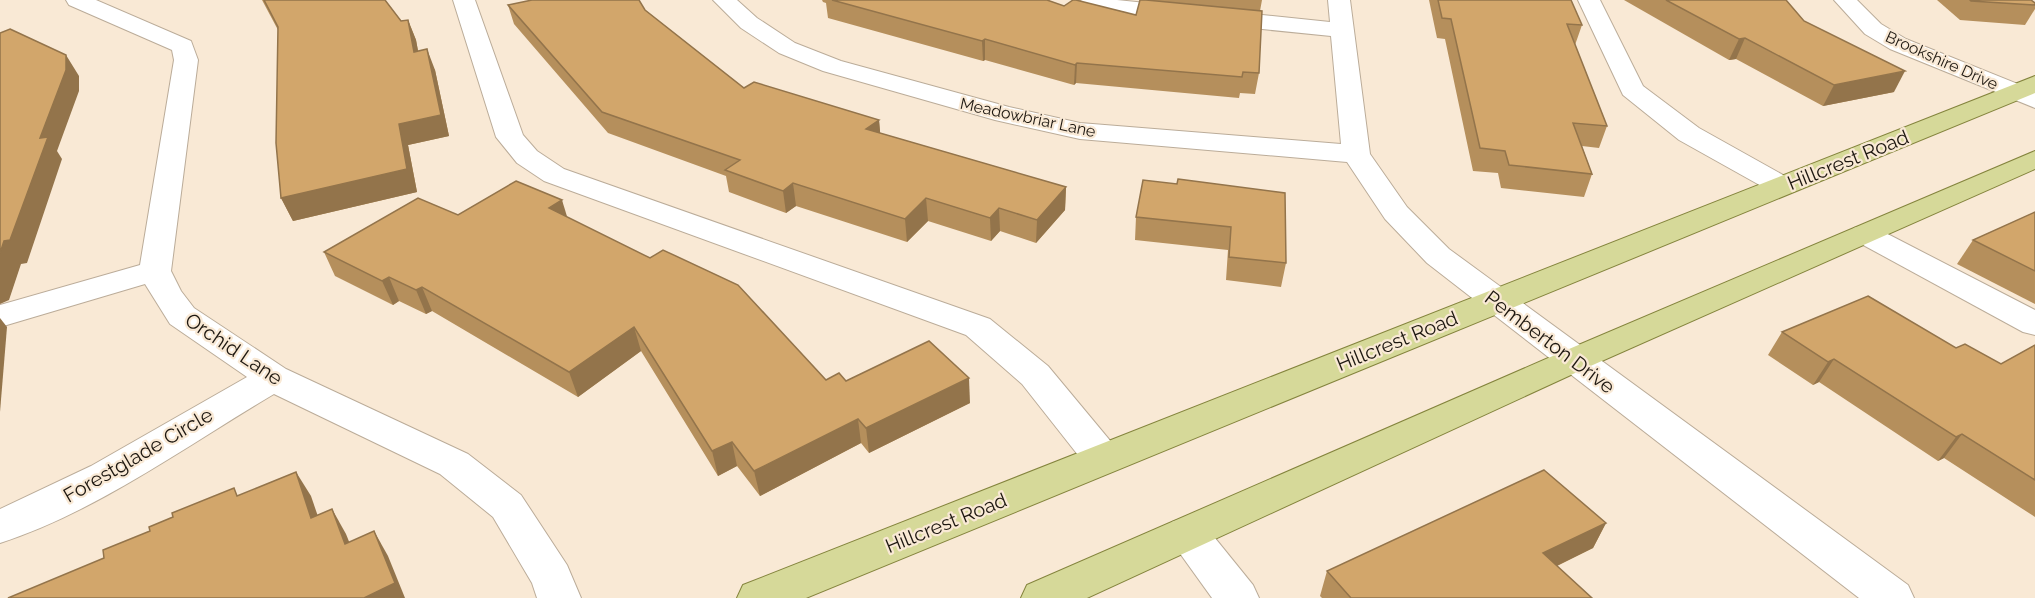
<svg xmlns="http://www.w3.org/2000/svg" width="2035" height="598" font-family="Raleway,sans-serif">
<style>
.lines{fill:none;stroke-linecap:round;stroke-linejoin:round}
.minor-casing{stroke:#bbac99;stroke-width:2}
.major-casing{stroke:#84843d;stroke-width:2}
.minor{fill:#fff;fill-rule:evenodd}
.major{fill:#d6d999;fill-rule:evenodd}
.wall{fill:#b58f5c}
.shaded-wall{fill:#93744b}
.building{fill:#d2a66b;stroke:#93744b;stroke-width:1.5}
.labels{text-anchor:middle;stroke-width:4.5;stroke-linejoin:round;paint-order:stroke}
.far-street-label{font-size:16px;fill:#1d1710;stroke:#f9e9d5}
.street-label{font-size:20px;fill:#1d1710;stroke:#f9e9d5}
</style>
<rect width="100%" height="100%" fill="#f9e9d5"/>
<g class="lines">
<!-- minor casing -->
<g class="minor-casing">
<g id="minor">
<path d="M66 0H96L191 41 198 60 171 271 181 291 194 308 286 369 468 454 521 495 567 565 581 598H537L532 583 493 517 440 474 274 394C186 446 98 511 0 543V509L91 466 247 377 170 324 145 284 0 327V305L140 265 174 60 172 50 69 5Z"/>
<polygon points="453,0 475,0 523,135 537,151 564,169 990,319 1048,366 1117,449 1122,459 1117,469 1103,473 1089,469 1022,384 966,335 544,181 517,163 496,137"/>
<polygon points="713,0 737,0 757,18 795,43 841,61 1009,107 1080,123 1341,144 1331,36 1122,15 1084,5 1081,0 1117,0 1330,22 1328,0 1350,0 1370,154 1407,207 1449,249 1908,585 1914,598 1859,598 1427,263 1385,219 1347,162 1080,139 995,120 823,71 779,53 741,28"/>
<polygon points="1578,0 1600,0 1643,86 1699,128 1792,180 1796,186 1792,192 1782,195 1772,192 1679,140 1623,95"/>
<polygon points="1834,0 1857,0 1881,24 1906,39 2035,91 2035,108 1890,49 1865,34"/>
<polygon points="1865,225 1876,228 2035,310 2035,335 2023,332 1854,240 1850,234 1854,228"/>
<polygon points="1187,517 1202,522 1253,585 1259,598 1212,598 1166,534 1172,522"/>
</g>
</g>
<!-- major casing -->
<g class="major-casing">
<g id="major">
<polygon points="2035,76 2035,93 806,598 737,598 743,585"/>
<polygon points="2035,151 2035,169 1586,368 1087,598 1021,598 1027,585 1562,352"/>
</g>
</g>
<!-- minor -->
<use href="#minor" class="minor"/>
<!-- major -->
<use href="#major" class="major"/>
</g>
<!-- wall -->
<g class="wall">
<polygon points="262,0 385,0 401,21 408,20 416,40 418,51 435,70 449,136 408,145 417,192 293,221 281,198 278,30"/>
<polygon points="822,0 1047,0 1064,6 1136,15 1140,0 1262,0 1260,11 1259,73 1255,94 1240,93 1239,98 1076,83 1074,85 985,60 983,61 828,18 826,3 823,2"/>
<polygon points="1429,0 1571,0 1582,25 1575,45 1607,126 1599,148 1582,146 1592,174 1584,197 1501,188 1498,173 1473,171 1445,39 1437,38"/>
<polygon points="1624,0 1786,0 1804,21 1894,92 1823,106 1736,59 1729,60"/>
<polygon points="1937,0 2031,0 2035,3 2035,9 2025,25 1960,20"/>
<polygon points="508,5 645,10 744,88 879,120 880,133 1066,187 1065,210 1036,243 1000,231 991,241 928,221 907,242 796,206 786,213 729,192 726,176 608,133 514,24"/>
<polygon points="1177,184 1286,263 1281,287 1226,280 1228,250 1135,240 1136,217"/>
<polygon points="2035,212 2035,304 1957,264 1973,240"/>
<polygon points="458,215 568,218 826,380 846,381 970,403 869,453 861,443 760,496 737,466 718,476 641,351 578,397 432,311 426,314 399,301 393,305 335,276 324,252"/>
<polygon points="1782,332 1956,348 2001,364 2035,345 2035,517 1944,458 1938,461 1819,382 1813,385 1768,355"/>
<polygon points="1606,523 1593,548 1557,566 1592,598 1322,598 1320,596 1327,571"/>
</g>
<!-- shaded-wall -->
<g class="shaded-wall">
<polygon points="408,20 416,40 422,72 414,52"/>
<polygon points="1745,38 1736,59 1729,60 1739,39"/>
<polygon points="985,39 985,60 983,61 982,41"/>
<polygon points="427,49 435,70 449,136 408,145 417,192 293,221 281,198 399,124"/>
<polygon points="66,55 79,76 79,91 57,151 62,159 27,263 21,264 9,300 0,304 0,253 40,138"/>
<polygon points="1077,63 1076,83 1074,85 1075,65"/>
<polygon points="1905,71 1894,92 1823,106 1834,85"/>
<polygon points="879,120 881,142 866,129"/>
<polygon points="793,183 796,206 786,213 783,191"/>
<polygon points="1066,187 1065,210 1036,243 1037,220"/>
<polygon points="926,198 928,221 907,242 905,219"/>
<polygon points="562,200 569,223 549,208"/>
<polygon points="999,208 1000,231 991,241 990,218"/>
<polygon points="389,277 399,301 393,305 382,281"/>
<polygon points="422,287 432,311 426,314 416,290"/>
<polygon points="0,318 7,327 0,412"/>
<polygon points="634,327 641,351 578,397 569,372"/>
<polygon points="1834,359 1819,382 1813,385 1828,362"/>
<polygon points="969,378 970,403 869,453 866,428"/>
<polygon points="858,419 861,443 760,496 754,471"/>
<polygon points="1962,434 1944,458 1938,461 1956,437"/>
<polygon points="732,442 737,466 718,476 712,451"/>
<polygon points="296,472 311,496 327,543 311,518"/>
<polygon points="332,509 346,534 360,569 345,544"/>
<polygon points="1606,523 1593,548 1532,578 1543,553"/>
<polygon points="374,531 388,556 405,598 364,598"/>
</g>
<!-- building -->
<g class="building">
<polygon points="264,0 385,0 401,21 408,20 414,52 427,49 441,115 399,124 407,169 281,198 276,143 278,27"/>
<polygon points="532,0 639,0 645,10 744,88 754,82 879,120 866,129 1066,187 1037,220 999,208 990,218 926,198 905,219 793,183 783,191 725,170 740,160 602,112 508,5"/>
<polygon points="832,0 1047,0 1064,6 1073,0 1076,0 1136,15 1140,0 1146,0 1262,11 1259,73 1243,72 1242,77 1077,63 1075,65 985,39 982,41"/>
<polygon points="1438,0 1571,0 1582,25 1567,24 1607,126 1573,123 1592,174 1509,165 1505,151 1480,148 1451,19 1442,18"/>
<polygon points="1666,0 1786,0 1804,21 1905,71 1834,85 1745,38 1739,39"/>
<polygon points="1970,0 2031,0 2035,3 2035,5 1971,1"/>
<polygon points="10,29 66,55 66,70 40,138 48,137 10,240 4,241 0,253 0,33"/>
<polygon points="1178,179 1285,193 1286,263 1229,257 1231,227 1136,217 1143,180 1177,184"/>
<polygon points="516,181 562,200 549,208 650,258 663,250 738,285 826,380 839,373 846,381 929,341 969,378 866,428 858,419 754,471 732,442 712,451 634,327 569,372 422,287 416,290 389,277 382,281 324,252 418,198 458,215"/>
<polygon points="2035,212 2035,271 1973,240"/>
<polygon points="1868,296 1956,348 1965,344 2001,364 2035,345 2035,480 1962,434 1956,437 1834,359 1828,362 1782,332"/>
<polygon points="1544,470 1606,523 1543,553 1592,598 1351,598 1327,571"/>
<polygon points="296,472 311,518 332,509 345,544 374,531 395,583 364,598 8,598 104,558 103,550 150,531 149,527 173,517 172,513 234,488 237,496"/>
</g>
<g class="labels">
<!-- far-street labels -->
<g class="far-street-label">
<text transform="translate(1942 60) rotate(24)" y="6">Brookshire Drive</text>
<text transform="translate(1028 117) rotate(12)" y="6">Meadowbriar Lane</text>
</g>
<!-- street labels -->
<g class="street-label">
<text transform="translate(1848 160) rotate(-22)" y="7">Hillcrest Road</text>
<text transform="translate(1397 341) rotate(-22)" y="7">Hillcrest Road</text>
<text transform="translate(1550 342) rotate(37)" y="7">Pemberton Drive</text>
<text transform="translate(234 349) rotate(34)" y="7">Orchid Lane</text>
<text transform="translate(138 455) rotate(-30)" y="7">Forestglade Circle</text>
<text transform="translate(946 523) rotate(-22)" y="7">Hillcrest Road</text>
</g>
</g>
</svg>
